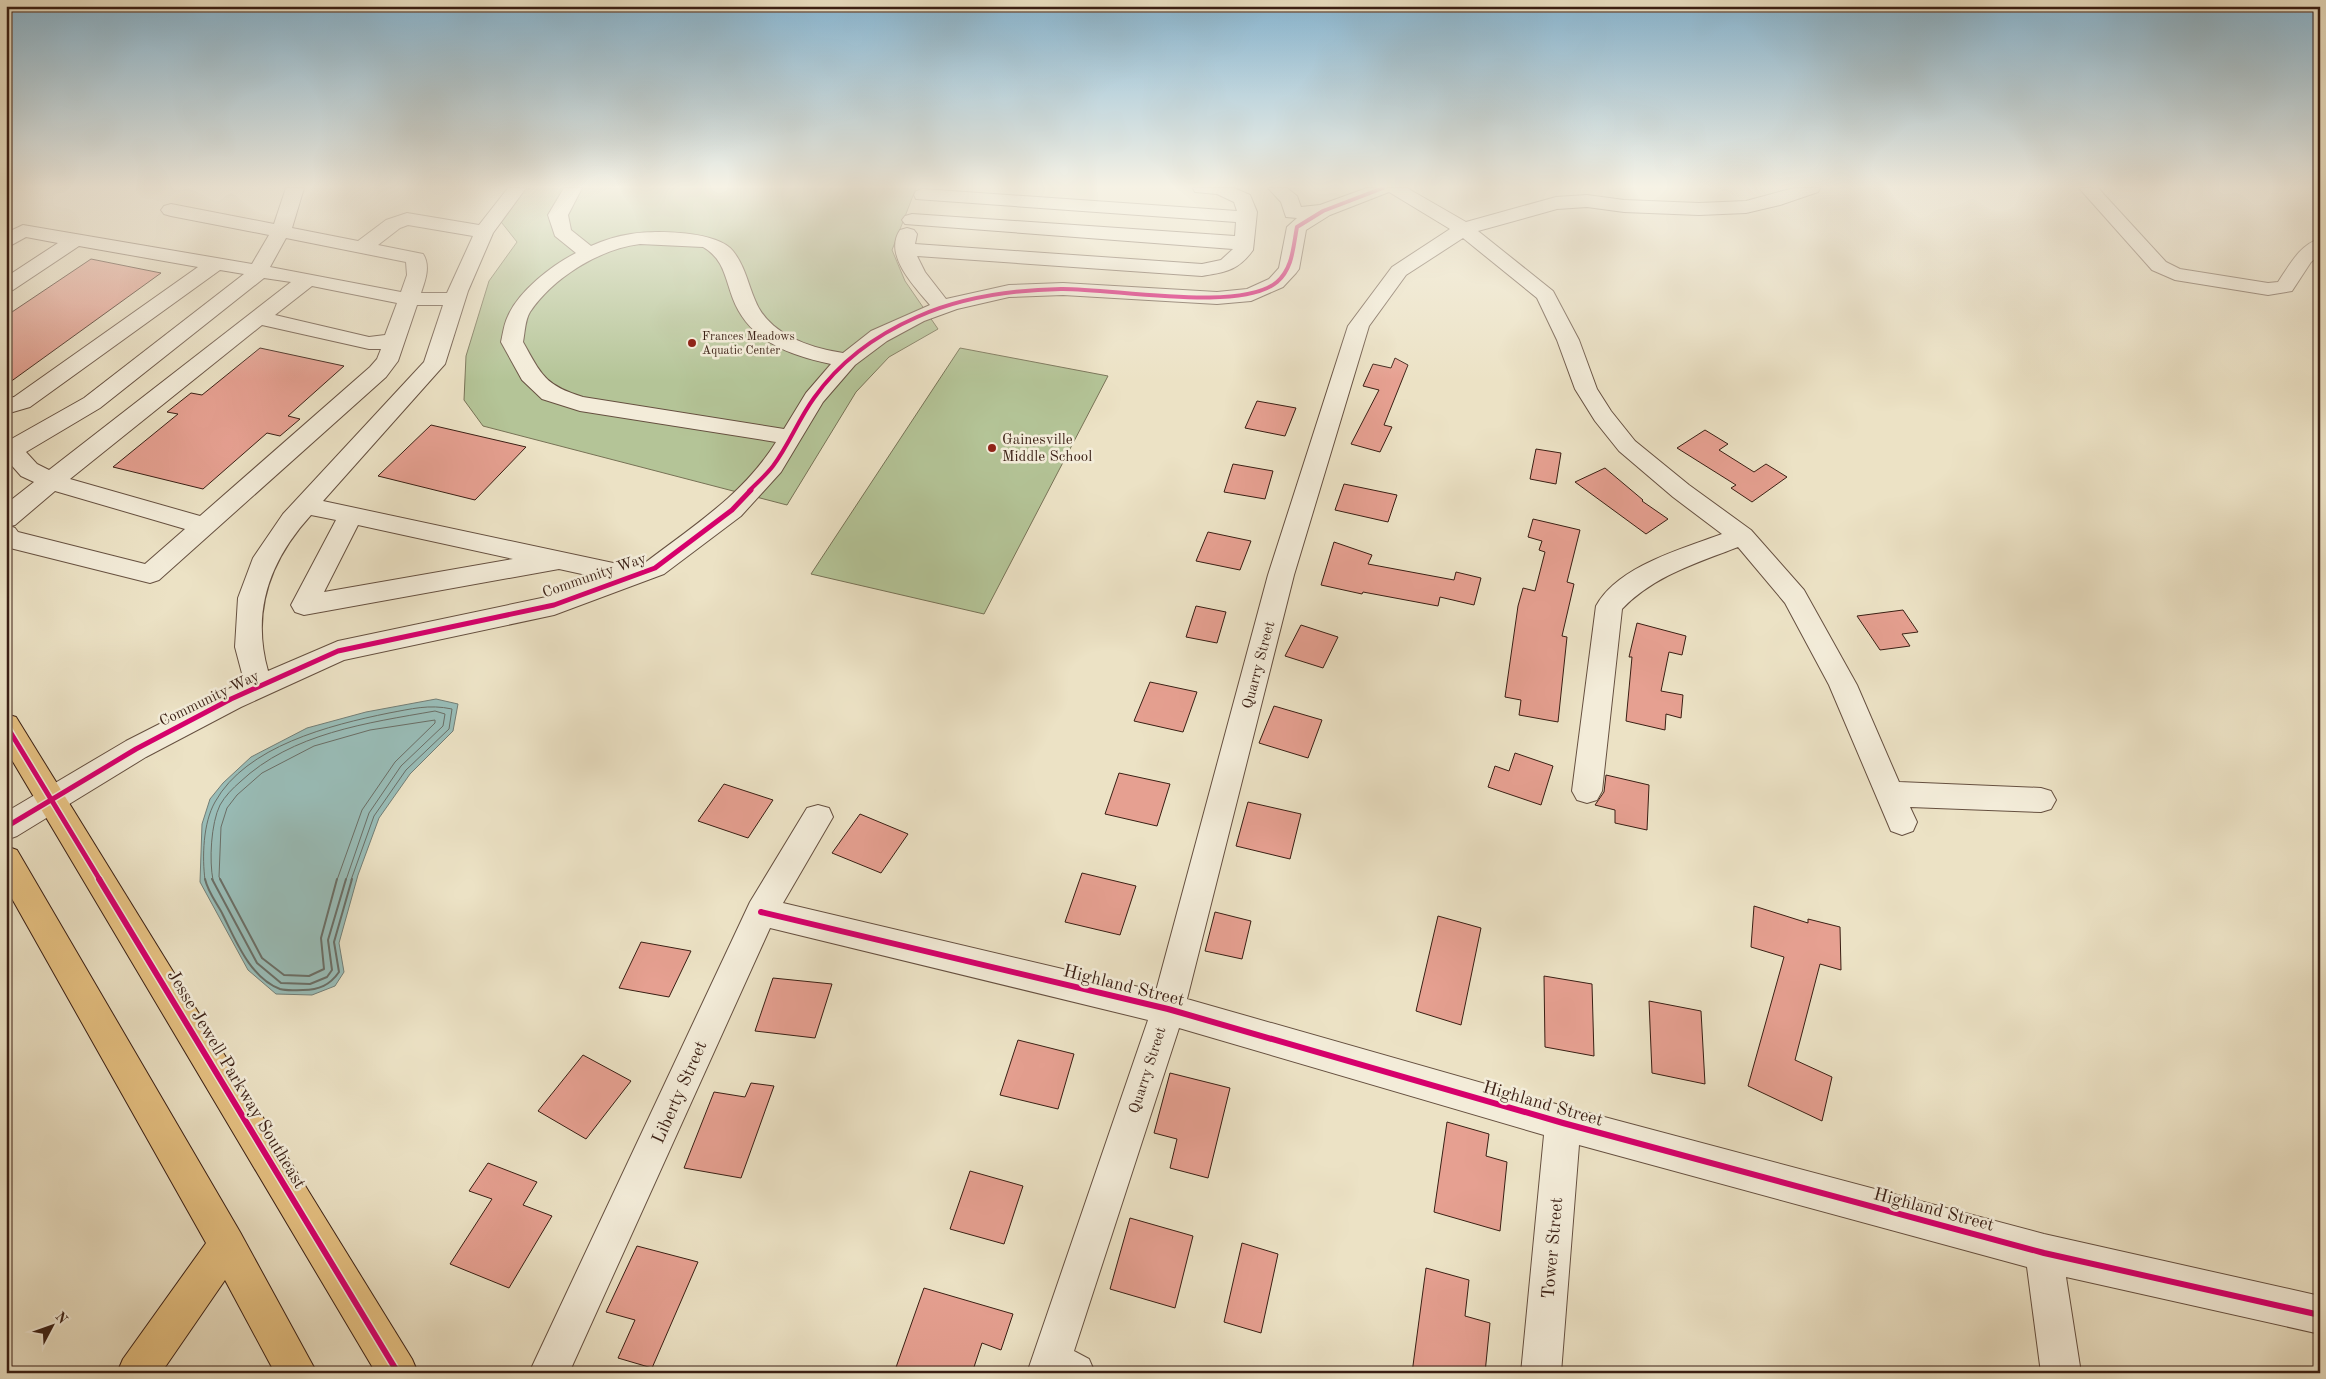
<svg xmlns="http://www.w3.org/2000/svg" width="2326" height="1379" font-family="'Old Standard TT',serif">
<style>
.green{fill:#b4c497;stroke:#777256}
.water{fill:#99bdb8;stroke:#737e76}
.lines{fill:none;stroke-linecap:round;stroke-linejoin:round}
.shore-far1{stroke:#6a6e66;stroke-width:1}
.shore{stroke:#6a6e66;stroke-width:2}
.building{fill:#e6a091;stroke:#3a1f14}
.minor-casing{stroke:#665040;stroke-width:2}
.major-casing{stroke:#3a1f14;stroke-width:2}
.minor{fill:#f3ecd9;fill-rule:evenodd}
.major{fill:#e6c182;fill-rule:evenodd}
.cycleway-far2-casing{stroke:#f3ecd9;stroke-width:6}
.cycleway-far1-casing{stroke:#f3ecd9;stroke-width:8}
.cycleway-casing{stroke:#f3ecd9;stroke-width:9}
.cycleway-far2{stroke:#d6006c;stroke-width:4}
.cycleway-far1{stroke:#d6006c;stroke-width:5}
.cycleway{stroke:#d6006c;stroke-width:6}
.poi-dot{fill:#8f2418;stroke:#f3ecd9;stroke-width:2}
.labels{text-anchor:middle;stroke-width:5;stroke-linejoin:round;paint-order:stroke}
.far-poi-label{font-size:12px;fill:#3a1f14;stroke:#f3ecd9;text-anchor:start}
.poi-label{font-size:15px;fill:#3a1f14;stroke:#f3ecd9;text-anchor:start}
.street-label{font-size:15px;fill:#3a1f14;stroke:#f3ecd9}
.near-street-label{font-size:18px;fill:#3a1f14;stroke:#f3ecd9}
</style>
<rect width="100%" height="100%" fill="#ece2c5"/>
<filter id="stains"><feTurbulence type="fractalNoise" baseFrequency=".004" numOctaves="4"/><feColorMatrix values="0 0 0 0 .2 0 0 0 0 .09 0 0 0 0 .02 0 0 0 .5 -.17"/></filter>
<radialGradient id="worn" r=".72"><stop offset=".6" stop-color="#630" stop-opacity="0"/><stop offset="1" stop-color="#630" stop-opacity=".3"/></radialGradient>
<!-- green -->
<g class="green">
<polygon points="522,188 916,188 892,250 905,281 938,329 889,357 856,392 787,505 483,426 464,400 466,356 489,281 517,242 498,218"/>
<polygon points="960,348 1108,376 984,614 811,574"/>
</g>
<!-- water -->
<polygon class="water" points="436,699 458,704 453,731 410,774 379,818 358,875 339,943 344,972 335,986 312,995 276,994 248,970 200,882 202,824 210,799 223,783 251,757 307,728 366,712"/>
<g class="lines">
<!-- shore-far1 -->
<g class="shore-far1">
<path d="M205 880C202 857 203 823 215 802 246 746 330 725 389 713 411 709 429 704 452 709L449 729 406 770 374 816 351 880"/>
<path d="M213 880C209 861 211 823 220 805 225 796 233 788 240 782 292 733 367 723 435 711L445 714 443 726 401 766 369 813 346 880"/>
<polyline points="221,880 219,877 221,827 227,808 237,795 262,773 314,746 370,730 435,720 435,723 395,762 362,810 337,880"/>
</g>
<!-- shore -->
<g class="shore">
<path d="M205 879C208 892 216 902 222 913 235 939 250 978 280 989 287 991 295 990 303 990 319 990 330 985 339 972L334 942 352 879"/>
<polyline points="212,879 257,963 281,983 310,984 327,977 332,970 328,940 346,879"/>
<polyline points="220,879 262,958 284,975 309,976 324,969 321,938 337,879"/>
</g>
</g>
<!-- building -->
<g class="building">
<polygon points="91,259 161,273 6,385 6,316"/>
<polygon points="260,348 344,366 288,416 300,419 280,436 267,433 203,489 113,467 178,414 167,412 191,393 202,395"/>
<polygon points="1395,358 1408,365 1384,425 1392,427 1380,452 1351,444 1379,390 1363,386 1373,364 1391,368"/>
<polygon points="1257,401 1296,408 1285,436 1245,428"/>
<polygon points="431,425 526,447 475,500 378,476"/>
<polygon points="1705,430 1728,444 1719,450 1754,472 1766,464 1787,477 1752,502 1731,488 1736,485 1677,448"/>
<polygon points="1536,449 1561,453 1556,484 1530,479"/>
<polygon points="1233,464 1273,471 1265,499 1224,492"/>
<polygon points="1605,468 1643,500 1642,501 1668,519 1646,534 1575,482"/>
<polygon points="1344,484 1397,495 1388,522 1335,510"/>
<polygon points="1533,519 1580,530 1567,582 1574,584 1562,636 1567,637 1558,722 1519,715 1521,700 1505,697 1518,606 1523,588 1535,591 1545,552 1539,550 1542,541 1528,537"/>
<polygon points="1208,532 1251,541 1240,570 1196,561"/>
<polygon points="1334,542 1372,555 1368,564 1454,580 1456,572 1481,578 1474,605 1440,597 1438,606 1363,592 1362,594 1321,585"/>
<polygon points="1196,606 1226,612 1217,643 1186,637"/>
<polygon points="1903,610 1918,632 1902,634 1910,646 1880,650 1857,616"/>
<polygon points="1637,623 1686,636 1682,655 1669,652 1661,691 1683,695 1681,718 1666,714 1665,730 1626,721 1632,657 1629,657"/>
<polygon points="1301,625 1338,637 1323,668 1285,656"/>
<polygon points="1150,682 1197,692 1183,732 1134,721"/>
<polygon points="1274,706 1322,720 1308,758 1259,743"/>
<polygon points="1515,753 1553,766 1541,805 1488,787 1495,766 1509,771"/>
<polygon points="1119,773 1170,784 1157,826 1105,814"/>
<polygon points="1606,775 1649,785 1647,830 1615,823 1615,810 1595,805 1604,792"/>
<polygon points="724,784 773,800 748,838 698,821"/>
<polygon points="1248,802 1301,814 1290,859 1236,846"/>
<polygon points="860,814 908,834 881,873 832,853"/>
<polygon points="1082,873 1136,886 1120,935 1065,922"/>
<polygon points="1754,906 1808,923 1808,919 1840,927 1841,970 1820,964 1795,1060 1832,1077 1822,1121 1748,1086 1784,957 1751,947"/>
<polygon points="1215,912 1251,921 1242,959 1205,951"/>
<polygon points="1438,916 1481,928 1461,1025 1416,1011"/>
<polygon points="641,942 691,951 669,997 619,988"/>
<polygon points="1544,976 1592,984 1594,1056 1545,1047"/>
<polygon points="773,978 832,984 815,1038 755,1031"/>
<polygon points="1649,1001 1701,1011 1705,1084 1652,1073"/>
<polygon points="1018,1040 1074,1054 1058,1109 1000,1095"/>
<polygon points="583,1055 631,1081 586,1139 538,1111"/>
<polygon points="1170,1073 1230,1088 1208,1178 1170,1168 1177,1139 1154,1133"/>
<polygon points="751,1083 774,1086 741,1178 684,1168 714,1092 745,1097"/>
<polygon points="1447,1122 1489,1134 1486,1156 1507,1162 1500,1231 1434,1212"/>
<polygon points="488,1163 537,1182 523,1205 552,1216 509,1288 450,1264 492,1199 469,1191"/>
<polygon points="970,1171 1023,1186 1004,1244 950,1229"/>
<polygon points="1130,1218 1193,1236 1175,1308 1110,1289"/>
<polygon points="1242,1243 1278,1254 1261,1333 1224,1322"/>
<polygon points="637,1246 698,1262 652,1368 618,1358 635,1320 606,1312"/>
<polygon points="1426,1268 1469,1280 1465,1316 1490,1323 1485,1373 1412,1373"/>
<polygon points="924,1288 1013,1314 1001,1350 982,1343 972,1373 894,1373"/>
</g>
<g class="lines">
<!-- minor casing -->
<g class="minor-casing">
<g id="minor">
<path d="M286 188H304L292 228 358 241 386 220 407 213 479 225 508 188H526L493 233 468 291 445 364 323 501 632 567 646 562C693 526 744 494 776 442L580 411 542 399 522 380 501 342C503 333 504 324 508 316 519 291 552 265 576 253L555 236 548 215 564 188H582L568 215 571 230 591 246C604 240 617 236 631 234 656 230 717 231 733 251 745 266 748 284 755 300 768 334 809 348 843 353L871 331 930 305C915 287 883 255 900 230L907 228 914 230 917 234 915 244 1202 264 1221 260 1233 249 905 224 902 220 905 216 912 214 1235 236 1236 222 916 199 914 195 916 191 923 189 1237 211 1234 202 1217 194 1195 192 1193 188H1234L1250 195 1257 212 1253 250C1238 271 1225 272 1202 276L917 256 925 272 946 299 1009 285 1063 283 1217 292 1247 289 1269 279 1279 268 1287 227 1297 218 1286 217 1281 202 1268 188H1287L1297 196 1301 207 1320 205 1367 188H1407L1466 222 1556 197 1587 195 1624 200 1699 203 1746 201 1794 188H1820L1818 192 1780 205 1746 213 1699 215 1624 212 1587 207 1557 209 1478 231 1553 291 1579 340 1597 389 1611 411 1635 441 1689 485 1751 530 1804 590 1857 685 1899 782 2041 788 2051 791 2056 800 2051 809 2041 812 1910 807 1917 822 1913 831 1902 835 1891 831 1829 685 1785 603 1738 547C1697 563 1653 576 1622 609L1602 791 1597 800 1587 803 1577 800 1572 791 1596 606C1618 566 1682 549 1722 534L1673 497 1619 451 1595 421 1575 389 1557 340 1537 298 1463 238 1406 275 1369 326 1294 575 1187 999 1563 1106 2044 1234 2320 1296V1334L2066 1277 2081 1373H2041L2027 1267 1579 1145 1561 1373H1521L1544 1135 1179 1028 1074 1351 1089 1359 1095 1373H1027L1148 1020 770 928 569 1373H529L750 902 807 808 818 805 829 808 833 817 783 903 1156 991 1268 575 1348 326 1392 267 1450 229 1389 192 1330 215 1306 230 1299 269 1296 273 1283 287 1251 301 1217 304 1063 295 1009 297 957 309 924 321 887 341 855 365 823 402 781 472 741 516 664 574 554 615 344 660 241 707 146 757 17 836 6 840V812L126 741 244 681 235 647 238 598 253 558 283 514 424 362 443 305H417L398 361 386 377 159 580 150 583 6 547V504L34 482 21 476 6 459V442L84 398 244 274 220 270 30 407 6 414V399L14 397 198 267 79 246 13 290 6 292V277L58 243 26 237 6 248V233L23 225 252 264 269 235 171 216 164 214 161 210 164 206 171 204 274 224ZM408 225 473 236 447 293H421C425 281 431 266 423 254L378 245 400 228ZM286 238 406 262 407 275 401 292 270 267ZM640 244 703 247C724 259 725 278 733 299 749 341 791 356 831 364L806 393 784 429 583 397C545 385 542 376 523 342 525 332 525 320 530 312 553 278 599 249 640 244ZM264 278 291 282 49 470 37 464 26 452 100 408ZM312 286 397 303 385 335 369 337 275 315ZM262 325 369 349H381L377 359 370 367 200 516 70 479ZM55 491 185 529 145 564 18 532 15 528 10 526 15 525ZM311 515 336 520 291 605 295 612 304 615 559 569 600 578 551 596 338 641 268 671C251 611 270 560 311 515ZM358 525 513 559 324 592Z"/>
<path d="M2079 188H2098L2166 262 2180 269 2268 283 2278 282C2289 266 2300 244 2320 239V255L2311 262 2292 291 2268 295 2175 280 2152 270Z"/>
</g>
</g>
<!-- major casing -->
<g class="major-casing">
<g id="major">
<polygon points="6,714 16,717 412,1359 418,1373 376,1373 6,750"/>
<polygon points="6,846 17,850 240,1232 317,1373 275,1373 225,1280 161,1373 117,1373 123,1359 206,1243 6,888"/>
</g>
</g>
<!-- minor -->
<use href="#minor" class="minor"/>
<!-- major -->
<use href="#major" class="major"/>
<!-- cycleway-far2 casing -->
<g class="cycleway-far2-casing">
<path id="cycleway-far2" d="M749 491C757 483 766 475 773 466 789 445 798 420 814 398 840 361 876 335 917 317 962 297 1011 290 1061 289 1111 288 1240 313 1277 282 1293 268 1293 247 1297 227L1323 211 1383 188"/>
</g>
<!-- cycleway-far1 casing -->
<g class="cycleway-far1-casing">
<g id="cycleway-far1">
<polyline points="6,725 100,880"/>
<polyline points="6,827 136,749 231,699 338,651 554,605 655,568 732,510 751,490"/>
</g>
</g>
<!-- cycleway casing -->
<g class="cycleway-casing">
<g id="cycleway">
<polyline points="99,879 398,1373"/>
<polyline points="761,912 1168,1009 1563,1123 2044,1253 2320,1315"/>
</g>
</g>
<!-- cycleway-far2 -->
<use href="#cycleway-far2" class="cycleway-far2"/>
<!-- cycleway-far1 -->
<use href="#cycleway-far1" class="cycleway-far1"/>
<!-- cycleway -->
<use href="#cycleway" class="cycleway"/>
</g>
<!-- sky -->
<linearGradient id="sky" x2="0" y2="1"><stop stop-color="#88b8d5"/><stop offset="0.49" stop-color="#f6f2e5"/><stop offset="1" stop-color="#f6f2e5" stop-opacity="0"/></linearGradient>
<rect width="2326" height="381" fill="url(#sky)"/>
<!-- markers -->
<g class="poi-dot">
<circle cx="692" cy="343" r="5"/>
<circle cx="992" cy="448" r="5"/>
</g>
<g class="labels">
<!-- far-poi labels -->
<g class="far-poi-label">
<text x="702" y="340">Frances Meadows<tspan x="702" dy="14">Aquatic Center</tspan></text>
</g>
<!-- poi labels -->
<g class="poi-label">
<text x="1002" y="444">Gainesville<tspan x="1002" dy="17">Middle School</tspan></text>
</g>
<!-- street labels -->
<g class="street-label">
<text transform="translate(594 575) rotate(-19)" y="5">Community Way</text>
<text transform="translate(1258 665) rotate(-75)" y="5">Quarry Street</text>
<text transform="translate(209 698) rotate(-26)" y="5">Community Way</text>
<text transform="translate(1147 1070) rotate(-72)" y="5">Quarry Street</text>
</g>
<!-- near-street labels -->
<g class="near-street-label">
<text transform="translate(1124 985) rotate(14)" y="6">Highland Street</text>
<text transform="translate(237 1079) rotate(59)" y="6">Jesse Jewell Parkway Southeast</text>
<text transform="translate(679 1092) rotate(-66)" y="6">Liberty Street</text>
<text transform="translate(1543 1103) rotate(16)" y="6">Highland Street</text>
<text transform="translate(1934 1209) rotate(15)" y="6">Highland Street</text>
<text transform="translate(1552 1248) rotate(-85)" y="6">Tower Street</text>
</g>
</g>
<!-- margin -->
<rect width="2326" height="1379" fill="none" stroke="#ece2c5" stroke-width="25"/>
<rect x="8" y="8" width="2311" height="1364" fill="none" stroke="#3a1f14" stroke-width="2.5"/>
<rect x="12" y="12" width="2301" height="1354" fill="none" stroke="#3a1f14"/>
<!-- north arrow -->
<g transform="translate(52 1326) rotate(49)" stroke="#f3ecd9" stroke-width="4" paint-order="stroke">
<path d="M0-4L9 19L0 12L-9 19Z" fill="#3a1f14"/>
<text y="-8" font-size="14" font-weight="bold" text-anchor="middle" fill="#3a1f14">N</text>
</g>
<rect width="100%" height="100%" filter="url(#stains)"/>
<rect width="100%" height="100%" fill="url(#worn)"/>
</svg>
